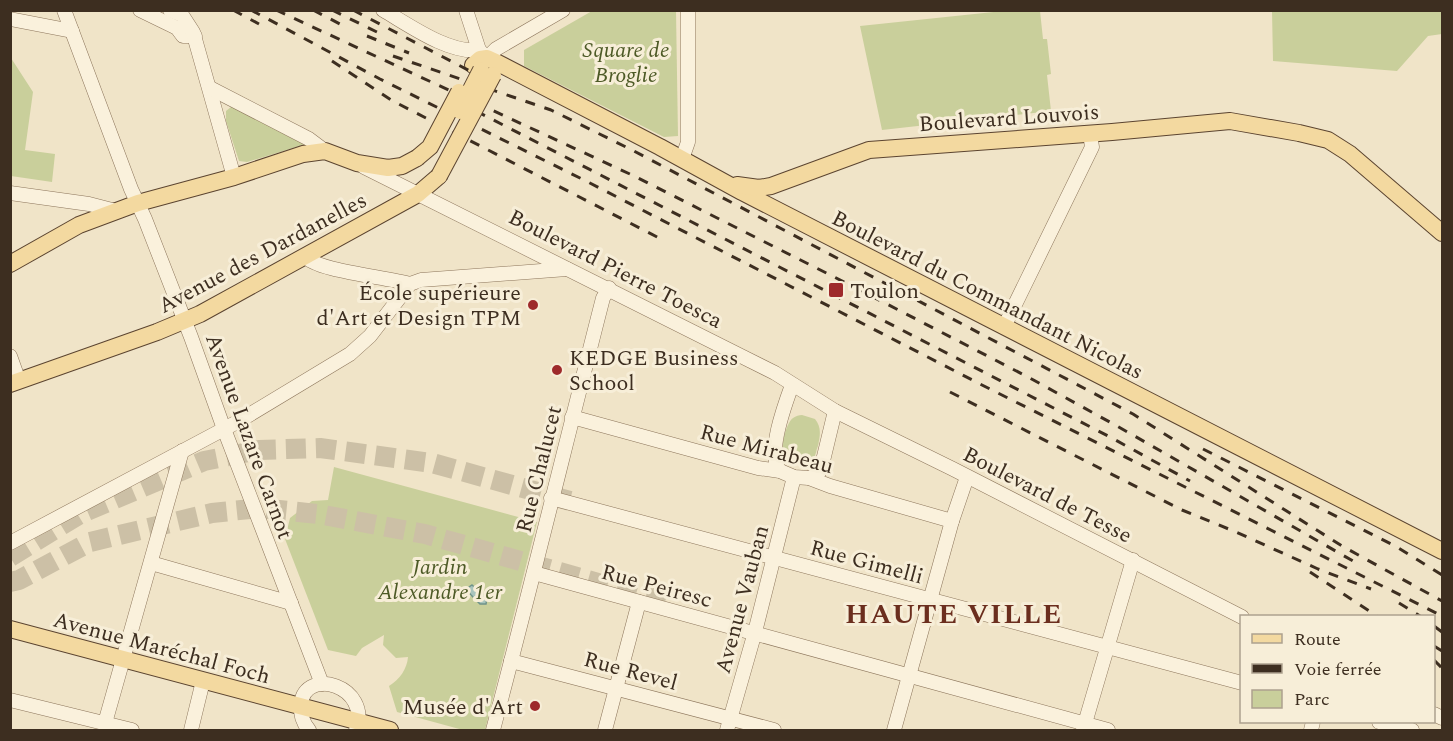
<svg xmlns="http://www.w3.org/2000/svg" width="1453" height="741" font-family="Spectral,serif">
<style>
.green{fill:#c9cf9b}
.water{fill:#a9c4bc;stroke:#6f938a;stroke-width:1.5}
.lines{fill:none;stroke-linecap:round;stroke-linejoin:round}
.highway-tunnel{stroke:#ccc0a6;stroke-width:20;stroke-dasharray:20 10;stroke-linecap:butt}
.minor-casing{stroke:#8d765c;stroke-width:15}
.major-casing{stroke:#5b4430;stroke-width:18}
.minor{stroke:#faf1dc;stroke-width:14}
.major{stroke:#f3d9a0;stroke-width:16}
.rail{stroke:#3d2e20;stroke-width:3;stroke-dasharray:10 10;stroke-linecap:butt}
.major-bridge-casing{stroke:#5b4430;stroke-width:18;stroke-linecap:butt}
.major-bridge{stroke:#f3d9a0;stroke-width:16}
.poi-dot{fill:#9e2a2b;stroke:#f7eed8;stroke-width:2}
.labels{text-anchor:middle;stroke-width:6;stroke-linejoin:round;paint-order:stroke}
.park-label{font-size:22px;font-style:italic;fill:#4d5a26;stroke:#f7eed8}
.street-label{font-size:22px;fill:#3d2e20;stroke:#f7eed8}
.poi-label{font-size:22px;fill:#3d2e20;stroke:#f7eed8;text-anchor:start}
.district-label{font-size:28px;font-weight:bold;letter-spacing:1.5px;fill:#6b2e1e;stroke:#f7eed8}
</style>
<rect width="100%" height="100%" fill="#f0e4c8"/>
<!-- green -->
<g class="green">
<polygon points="592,11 676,11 678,136 664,137 524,66 524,50"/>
<polygon points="1003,11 1040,11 1043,39 1047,39 1051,74 1047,75 1051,111 882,130 860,26"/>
<polygon points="1272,11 1442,11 1442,34 1428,36 1397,71 1273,61"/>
<polygon points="11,58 33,92 25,150 55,154 52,182 11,176"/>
<polygon points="231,107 235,107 303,143 303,145 247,162 239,161 226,121 226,111"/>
<path d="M802 415 815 419C822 428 820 436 818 446 816 450 816 456 813 459 804 466 789 462 784 453 780 445 787 422 793 418 796 416 799 415 802 415Z"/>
<path d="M334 467 537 522 485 730H463L397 712 389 686C400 679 407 669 408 657L396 658 383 645 384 635 362 648 356 656 328 650 285 539 290 518 312 501 328 500Z"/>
</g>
<!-- water -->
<polygon class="water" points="472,585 487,598 486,604 480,604 470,594 469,587"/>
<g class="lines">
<!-- highway-tunnel -->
<g class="highway-tunnel">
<polyline points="10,557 80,514 204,461 259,450 320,448 432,463 570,501"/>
<polyline points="10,582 19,580 90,542 212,513 260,508 318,514 425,534 669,603"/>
</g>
<!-- minor casing -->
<g class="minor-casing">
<g id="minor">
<polyline points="64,10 131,189 145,219 191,337 224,429 322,684"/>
<polyline points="140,10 177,28 183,36 195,36"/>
<polyline points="170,10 182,15 193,32 234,177"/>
<path d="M383 10C409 25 449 54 479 50"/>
<polyline points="466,10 479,50 487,58 496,49 563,10"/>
<polyline points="10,19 72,31"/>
<polyline points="210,88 309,139 325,151"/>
<polyline points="682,159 688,142 688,10"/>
<polyline points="364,167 745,358 775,373 835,411 953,469 1242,617"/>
<polyline points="10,193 89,204 116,211"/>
<path d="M305 256C316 271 388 277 410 284"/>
<polyline points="1004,327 1092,147 1090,134"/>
<polyline points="10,356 19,381"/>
<polyline points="572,417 758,468 780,471 794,477 809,478 830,486 952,521"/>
<path d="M780 471C766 455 785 404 792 385"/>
<polyline points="809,478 817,475 821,469 835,411"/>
<polyline points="551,498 1242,683"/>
<polyline points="10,543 239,421 350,354 370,336 410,284 421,280 567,269"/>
<polyline points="151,563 291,603"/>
<polyline points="534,573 1108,730"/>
<polyline points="511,661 774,730"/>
<polyline points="10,700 132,730"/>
<polyline points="1434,714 1442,718"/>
<polyline points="1379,722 1412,730"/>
<polyline points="105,723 182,451"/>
<polyline points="191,730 203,681"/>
<path d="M309 730C303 723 300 714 301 704 305 666 372 686 356 730"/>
<path d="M493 730C531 587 566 442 603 298L609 288"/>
<polyline points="605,730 639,602"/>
<polyline points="727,730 755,632 794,477"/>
<polyline points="894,730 952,521 967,477"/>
<polyline points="1083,730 1133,560"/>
<polyline points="1311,730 1313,722"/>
</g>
</g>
<!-- major casing -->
<g class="major-casing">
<g id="major">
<polyline points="473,65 480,59 487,58 498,63 660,147 742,192 1442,551"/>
<polyline points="737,185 759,188 771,186 869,150 1112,132 1230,121 1299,133 1328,140 1350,154 1442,233"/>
<polyline points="10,264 79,225 138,203 234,177 303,154 325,151 357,163 388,168 402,166 417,158"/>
<polyline points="10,384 157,332 200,314 418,194 439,176"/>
<polyline points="10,629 390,730"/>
</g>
</g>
<!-- minor -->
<use href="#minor" class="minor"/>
<!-- major -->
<use href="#major" class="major"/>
<!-- rail -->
<g class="rail">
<polyline points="233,10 259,24"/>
<polyline points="251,10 380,79 584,180 982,385 1442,616"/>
<polyline points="276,10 632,175 852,286 1028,377 1117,426 1353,561"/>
<polyline points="313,10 340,24"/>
<polyline points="332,10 381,34"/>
<polyline points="353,10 489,81"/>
<polyline points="367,36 409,53"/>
<polyline points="393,56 551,110 632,150 1133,414 1342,546 1442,601"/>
<polyline points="332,61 391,100 663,240"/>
<polyline points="476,111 1110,437 1190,481"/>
<polyline points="950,392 1182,510 1236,532 1318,569 1371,589"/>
<polyline points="1203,449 1397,547 1442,575"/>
<polyline points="1310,572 1377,616"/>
<polyline points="1399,603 1420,616"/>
<polyline points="1434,626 1442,632"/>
<polyline points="1434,646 1442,651"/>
<polyline points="1434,660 1442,668"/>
</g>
<!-- major-bridge casing -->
<g class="major-bridge-casing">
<g id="major-bridge">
<polyline points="460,111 481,70"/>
<polyline points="417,158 430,147 459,92"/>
<polyline points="439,176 493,75"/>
</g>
</g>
<!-- major-bridge -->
<use href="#major-bridge" class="major-bridge"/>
</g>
<!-- markers -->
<g class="poi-dot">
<rect x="828" y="282" width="16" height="16" rx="3"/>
<circle cx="533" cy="305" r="6"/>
<circle cx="557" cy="370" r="6"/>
<circle cx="535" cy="706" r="6"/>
</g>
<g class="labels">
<!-- park labels -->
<g class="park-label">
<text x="626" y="57">Square de<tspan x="626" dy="25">Broglie</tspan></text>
<text x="440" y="574">Jardin<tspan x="440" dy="25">Alexandre 1er</tspan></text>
</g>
<!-- street labels -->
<g class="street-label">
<text transform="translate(1009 117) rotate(-4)" y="8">Boulevard Louvois</text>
<text transform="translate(262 252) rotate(-28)" y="8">Avenue des Dardanelles</text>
<text transform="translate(616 268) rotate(27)" y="8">Boulevard Pierre Toesca</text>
<text transform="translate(988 294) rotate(27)" y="8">Boulevard du Commandant Nicolas</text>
<text transform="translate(250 436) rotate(70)" y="8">Avenue Lazare Carnot</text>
<text transform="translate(767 448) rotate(15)" y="8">Rue Mirabeau</text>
<text transform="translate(538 469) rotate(-76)" y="8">Rue Chalucet</text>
<text transform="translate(1048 494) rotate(27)" y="8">Boulevard de Tesse</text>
<text transform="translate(867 561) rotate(15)" y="8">Rue Gimelli</text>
<text transform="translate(657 585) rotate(15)" y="8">Rue Peiresc</text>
<text transform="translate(741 599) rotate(-75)" y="8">Avenue Vauban</text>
<text transform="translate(162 647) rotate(15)" y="8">Avenue Maréchal Foch</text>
<text transform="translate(631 670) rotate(15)" y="8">Rue Revel</text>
</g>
<!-- poi labels -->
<g class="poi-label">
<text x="850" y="298">Toulon</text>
<text x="521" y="300" text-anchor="end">École supérieure<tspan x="521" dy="25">d'Art et Design TPM</tspan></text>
<text x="569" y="365">KEDGE Business<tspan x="569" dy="25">School</tspan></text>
<text x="523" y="714" text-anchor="end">Musée d'Art</text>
</g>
<!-- district labels -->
<g class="district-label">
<text x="954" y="623">HAUTE VILLE</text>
</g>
</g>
<!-- border -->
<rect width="1453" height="741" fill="none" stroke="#3d2e20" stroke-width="24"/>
<!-- legend -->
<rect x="1240" y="615" width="195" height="108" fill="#f7eed8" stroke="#ada18e" stroke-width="1.5"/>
<rect x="1252" y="634" width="30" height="9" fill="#f3d9a0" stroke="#ada18e" stroke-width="1.5"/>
<text x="1294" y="645" font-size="18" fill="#3d2e20">Route</text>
<rect x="1252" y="664" width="30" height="9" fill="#3d2e20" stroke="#ada18e" stroke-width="1.5"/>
<text x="1294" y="675" font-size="18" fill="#3d2e20">Voie ferrée</text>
<rect x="1252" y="690" width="30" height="18" fill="#c9cf9b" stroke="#ada18e" stroke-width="1.5"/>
<text x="1294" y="705" font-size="18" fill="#3d2e20">Parc</text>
</svg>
